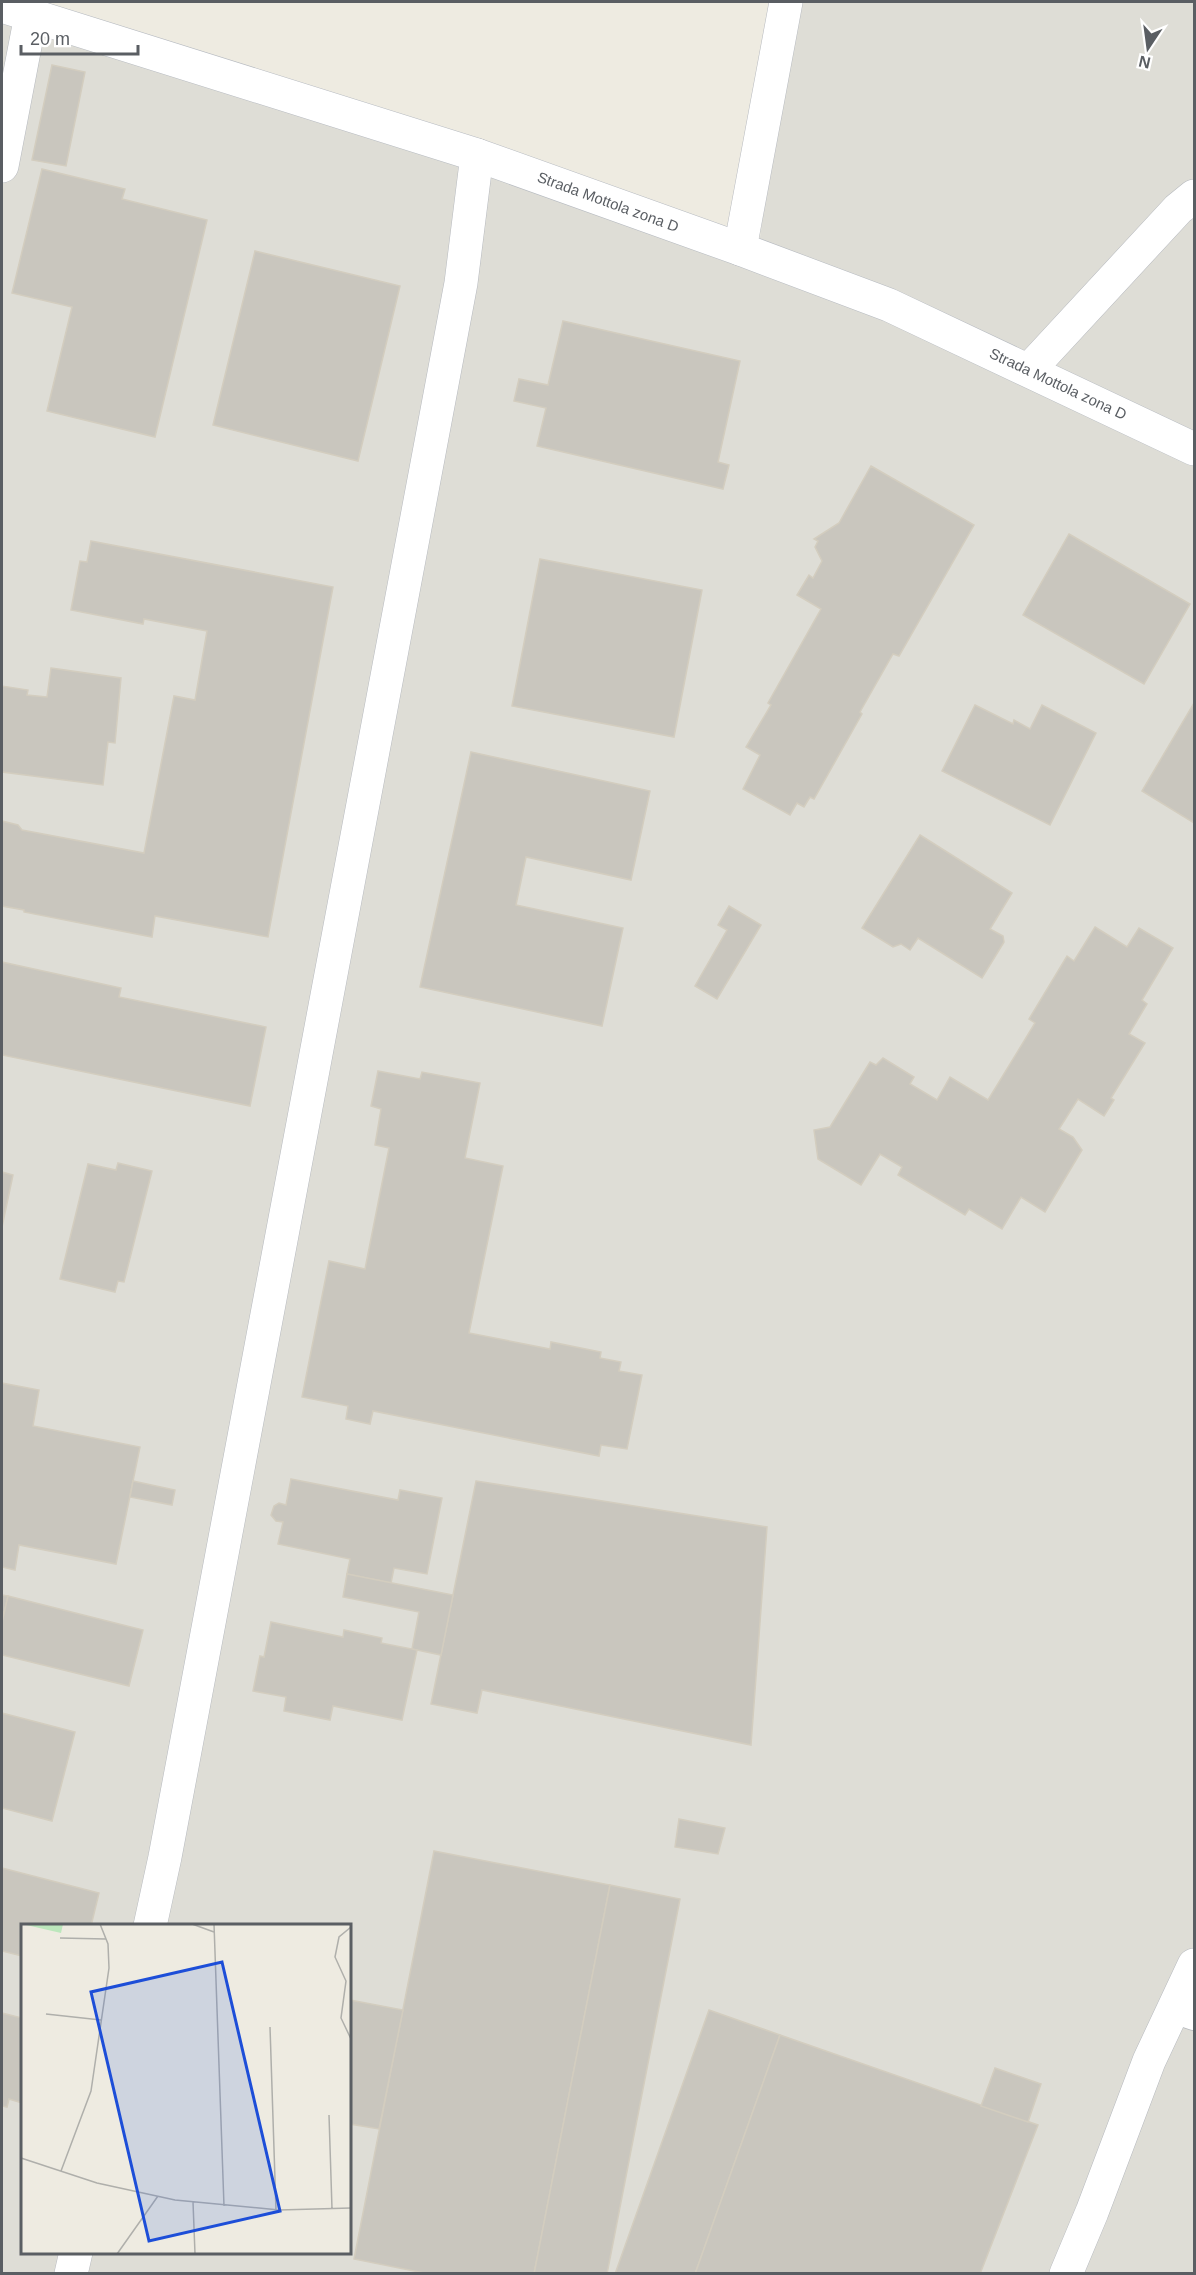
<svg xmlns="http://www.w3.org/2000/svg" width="1196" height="2275" font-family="Arial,sans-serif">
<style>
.industrial{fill:#deddd6;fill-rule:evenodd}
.building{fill:#c9c6be;stroke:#d3cdbf;stroke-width:1.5}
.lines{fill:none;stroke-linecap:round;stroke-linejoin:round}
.service-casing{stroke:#b7babf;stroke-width:26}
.minor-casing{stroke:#b7babf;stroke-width:34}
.secondary-casing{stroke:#b7bbc1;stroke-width:34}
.service{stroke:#fff;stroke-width:24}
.minor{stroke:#fff;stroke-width:33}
.secondary{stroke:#fff;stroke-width:33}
.labels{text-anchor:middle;stroke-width:4.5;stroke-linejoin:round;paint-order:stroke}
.street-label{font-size:15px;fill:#5a5e63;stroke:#fff}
.inset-road{fill:none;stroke:#afafab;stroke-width:1.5}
.view{fill:#1d4ed8;fill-opacity:0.15;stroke:#1d4ed8;stroke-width:3}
.inset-edge{fill:none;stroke:#5a5e63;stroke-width:3}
</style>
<rect width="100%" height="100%" fill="#eeebe1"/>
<!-- industrial -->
<path class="industrial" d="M2 2 756 265 794 2H1194V2273L2 2274ZM22 1926H350V2252H22Z"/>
<!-- building -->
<g class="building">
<polygon points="52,65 85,72 66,166 32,160"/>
<polygon points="42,169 125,189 122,199 207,220 155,437 47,411 72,307 12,293"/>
<polygon points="255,251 400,286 358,461 213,425"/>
<polygon points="563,321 740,361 718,462 729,465 723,489 537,446 546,408 514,401 519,379 548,385"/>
<polygon points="871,466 974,525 899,656 893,654 860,712 862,714 814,799 810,797 804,807 797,803 790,815 743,789 760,755 746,747 771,705 768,703 821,609 797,595 809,575 813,578 822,561 815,547 818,541 814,539 839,523"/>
<polygon points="1069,534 1190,604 1144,684 1023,615"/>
<polygon points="91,541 333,587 268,937 155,916 152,937 24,912 24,910 2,906 2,821 18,825 22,830 144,853 174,696 195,700 207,631 144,619 143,624 71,610 80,561 87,562"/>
<polygon points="540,559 702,590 674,737 512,706"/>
<polygon points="51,668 121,678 115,743 108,742 103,785 2,772 2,686 28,690 27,695 47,697"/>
<polygon points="1194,703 1194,823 1142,791"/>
<polygon points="975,705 1013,724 1014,720 1030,729 1042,705 1096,733 1050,825 942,771"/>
<polygon points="471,752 650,791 631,880 526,857 516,905 623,928 602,1026 420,987"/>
<polygon points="920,835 1012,893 990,929 1003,936 1004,942 982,978 918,938 910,950 901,944 893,947 862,928"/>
<polygon points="729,906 761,925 717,999 695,986 727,930 718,925"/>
<polygon points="1095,927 1127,947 1139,928 1173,948 1142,1000 1147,1004 1129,1034 1145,1043 1111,1098 1114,1100 1104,1116 1078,1099 1059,1129 1073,1137 1082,1150 1045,1212 1021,1197 1002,1229 969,1209 965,1215 898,1175 902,1167 880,1154 861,1185 818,1159 814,1130 830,1127 870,1062 876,1065 883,1058 914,1077 910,1084 937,1100 950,1077 988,1100 1035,1023 1029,1019 1067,956 1074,961"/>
<polygon points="2,962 121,988 119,997 266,1027 250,1106 2,1055"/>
<polygon points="378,1071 420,1079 422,1072 480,1083 465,1158 503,1166 469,1333 550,1349 551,1342 601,1352 600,1358 621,1362 619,1371 642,1375 627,1449 601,1445 599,1456 373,1411 370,1424 346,1419 348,1406 302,1397 329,1261 365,1269 389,1148 375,1145 381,1109 371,1106"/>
<polygon points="118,1163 152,1171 124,1282 118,1281 115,1292 60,1279 88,1164 116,1170"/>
<polygon points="2,1172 13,1175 2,1227"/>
<polygon points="2,1383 39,1390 33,1426 140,1447 116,1564 19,1545 15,1570 2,1567"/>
<polygon points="291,1479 398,1500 400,1490 442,1498 427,1574 394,1568 391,1583 347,1574 350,1559 278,1544 283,1522 276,1521 271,1515 274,1506 279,1503 286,1505"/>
<polygon points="133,1481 175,1490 172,1505 130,1497"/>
<polygon points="476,1481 767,1527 751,1745 482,1690 477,1713 431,1704"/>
<polygon points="347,1574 453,1595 441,1655 412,1649 419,1612 343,1597"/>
<polygon points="2,1595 8,1596 2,1622"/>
<polygon points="8,1596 143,1630 129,1686 2,1655 2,1622"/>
<polygon points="271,1622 343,1637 344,1630 382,1638 381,1643 417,1650 402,1720 333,1706 330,1720 284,1711 286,1697 253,1691 260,1656 264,1657"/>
<polygon points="2,1713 75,1732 52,1821 2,1808"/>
<polygon points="679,1819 725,1828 718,1854 675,1847"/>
<polygon points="434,1851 610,1885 534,2274 429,2274 354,2259"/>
<polygon points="2,1868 99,1893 91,1926 22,1926 22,1956 2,1951"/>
<polygon points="610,1885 680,1899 607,2274 534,2274"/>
<polygon points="350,2000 403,2010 379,2129 350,2124"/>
<polygon points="709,2010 780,2035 695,2274 615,2274"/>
<polygon points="2,2013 22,2018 22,2103 9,2099 7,2107 2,2106"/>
<polygon points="780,2035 1038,2125 980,2274 695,2274"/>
<polygon points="995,2068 1041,2084 1028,2122 981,2106"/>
</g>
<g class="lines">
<!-- service casing -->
<g class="service-casing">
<polyline id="service" points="1173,2011 1194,2018"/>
</g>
<!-- minor casing -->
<g class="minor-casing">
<g id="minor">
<polyline points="2,166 31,15"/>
<polyline points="740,249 786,2"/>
<polyline points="1029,370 1178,209 1194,196"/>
<polyline points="150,1926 165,1857 461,283 477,155"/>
<polyline points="71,2274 76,2252"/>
<polyline points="1066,2274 1092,2212 1149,2061 1194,1965"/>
</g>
</g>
<!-- secondary casing -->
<g class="secondary-casing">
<polyline id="secondary" points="2,6 477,155 740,249 889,305 1194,449"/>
</g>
<!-- service -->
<use href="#service" class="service"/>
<!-- minor -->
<use href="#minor" class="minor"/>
<!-- secondary -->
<use href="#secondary" class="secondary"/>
</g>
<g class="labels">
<!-- street labels -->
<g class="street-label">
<text transform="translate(608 202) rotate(20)" y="5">Strada Mottola zona D</text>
<text transform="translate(1058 384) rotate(25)" y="5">Strada Mottola zona D</text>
</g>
</g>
<!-- overview -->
<g transform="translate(21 1924)">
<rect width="330" height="330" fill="#eeebe1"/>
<path d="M1 0H42L40 9Z" fill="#bce7bc"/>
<path class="inset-road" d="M171 0 193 8M193 0 203 282M330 3 318 13 314 33 325 57 320 94 330 115M39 14 85 15M25 90 80 96M249 103 255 286M308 191 311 285M0 234 76 259 154 276 258 286 330 284M40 247 70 167 88 44 87 20 79 0M172 278 174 330M96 330 137 272"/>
<path class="view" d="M201 38 259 287 128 317 70 68Z"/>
<rect width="330" height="330" class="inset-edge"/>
</g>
<!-- border -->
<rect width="1196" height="2275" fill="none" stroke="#5a5e63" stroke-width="6"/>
<!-- north arrow -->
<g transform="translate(1148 48) rotate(193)" stroke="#ffffff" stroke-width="4.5" paint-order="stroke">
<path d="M0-4.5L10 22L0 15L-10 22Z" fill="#5a5e63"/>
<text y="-9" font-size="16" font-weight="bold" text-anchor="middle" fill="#5a5e63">N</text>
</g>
<!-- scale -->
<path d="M21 45v9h117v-9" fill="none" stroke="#5a5e63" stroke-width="3"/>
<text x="30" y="45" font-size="18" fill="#5a5e63" stroke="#ffffff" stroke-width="4.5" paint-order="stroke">20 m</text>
</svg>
